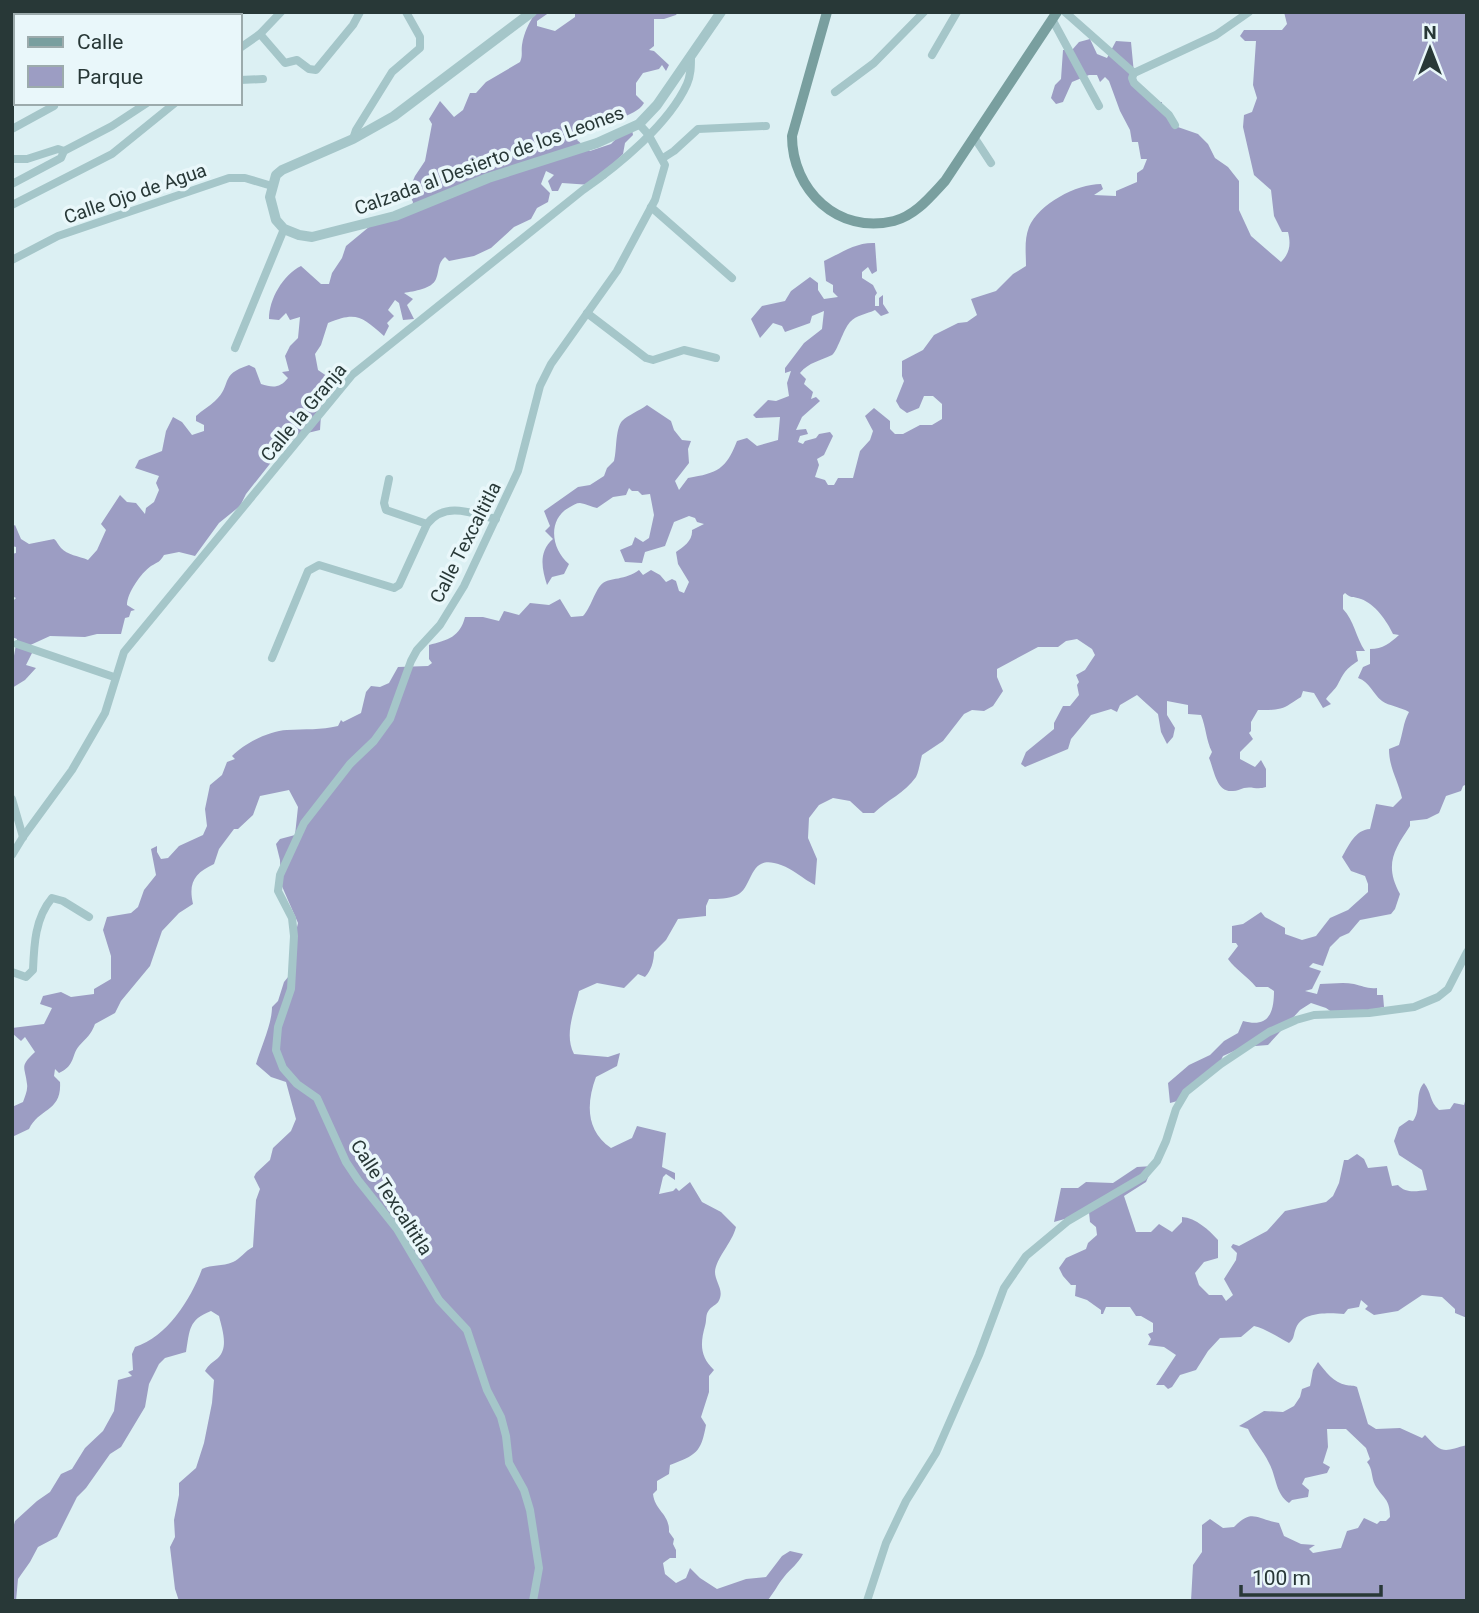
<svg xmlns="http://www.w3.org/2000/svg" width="1479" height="1613" font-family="Roboto,sans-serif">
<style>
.green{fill:#9c9dc3}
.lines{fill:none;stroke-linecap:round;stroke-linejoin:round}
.minor{stroke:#a5c6c9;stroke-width:8}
.tertiary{stroke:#a5c6c9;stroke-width:10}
.secondary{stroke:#799f9f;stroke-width:10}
.labels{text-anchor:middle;stroke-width:7;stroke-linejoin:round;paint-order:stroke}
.street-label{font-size:19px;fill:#283837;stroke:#e9f7fa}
</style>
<rect width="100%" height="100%" fill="#dcf0f3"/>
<!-- green -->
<g class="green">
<path d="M536 12H550L537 21V26L555 31 575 17V12H678L676 15 664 19H654V46L649 50 654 51 669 65 666 71 662 65 659 69 643 73 636 83V95L644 103C635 118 604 122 586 124L577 140 590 151 611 144 631 124 633 135 625 143 623 154 615 162 606 178 591 185 562 183 558 191H552L548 181 554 175 546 171 541 184 550 193 548 202 537 208 531 219 514 227 491 248 474 256 449 261 445 257C437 264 440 269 436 279 432 289 414 291 404 293L413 299 407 305 414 319 403 320 399 303 395 300 388 310 394 316 387 323 389 326 384 336C362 317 357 311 328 323L321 345 315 354 318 370 334 381 322 400 320 430 299 435 284 446 246 494 240 506 219 523 195 556 179 552 164 555C160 562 158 562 151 566 141 573 127 593 127 605L135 610 131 611 129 617 125 618 121 634H97L85 637 50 636 26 647 33 651 26 665 36 668 25 680 12 688V667L17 639 12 637V602L16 598 12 596V554L16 553V547L12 546V527L15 525 21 539 29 544 54 539C57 541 58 545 61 548 67 555 79 556 88 560L97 550 106 530 101 524 120 495 127 502 136 503 145 514 146 508 154 502 159 490 156 483 159 476 135 468 139 460 162 451 166 431 173 417 182 422 192 435 204 431V425L196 421V416C202 410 209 407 215 401 233 385 218 375 249 365L255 368 261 384C273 388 280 388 288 378L282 372 289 371 285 356 290 346 298 338 300 317 290 320 286 313 279 320 269 319C269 299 283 275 301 266L321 284H329L332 273 342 258 346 246 375 222 379 225 382 219 410 214 413 202 408 192 415 176 425 161 432 124 429 119 440 101 454 117 463 110 470 93H476L486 82 520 62C523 55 521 52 522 45 524 32 529 23 536 12Z"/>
<path d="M1284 12H1467V784L1463 786 1461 791 1446 796 1439 813 1427 819 1410 821V826C1394 850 1384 865 1400 894L1395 909 1391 914 1360 920 1349 933 1340 937 1330 947 1323 966 1313 963 1309 967 1321 971 1312 989 1305 991 1317 994 1320 984C1331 984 1343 982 1354 984 1363 986 1367 989 1377 988V995H1383L1384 1007 1339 1017 1326 1008 1311 1003 1300 1010 1268 1045 1243 1047 1223 1056 1218 1066 1196 1083 1185 1099 1170 1103 1168 1083 1189 1065 1210 1055 1224 1041 1238 1033 1243 1021C1268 1028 1274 1014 1274 991L1268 987H1256C1247 976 1236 970 1228 959L1238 946 1236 943H1232V926L1243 924 1261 912 1265 917 1285 928V934L1302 940 1316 936 1330 918 1348 910 1368 892V884L1365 876 1351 871 1342 857C1349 845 1355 830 1370 829L1376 804 1393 807 1402 798C1398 780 1389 768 1389 749L1399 745C1403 733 1403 723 1409 712 1401 707 1389 706 1382 701 1372 693 1370 682 1358 678L1363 667 1370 664V649C1383 649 1390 643 1399 635L1393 634C1387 621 1375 604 1361 599 1354 596 1351 599 1345 593L1343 595V609C1354 620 1356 638 1365 651H1356L1358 661C1345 670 1345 671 1338 684 1335 690 1329 694 1326 699L1331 704 1323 708 1314 693 1303 691 1301 697C1297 699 1294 702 1290 704 1281 711 1268 710 1258 710L1251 722V731L1249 733 1253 739 1240 752V759L1255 767 1261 760 1266 769V787C1257 790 1252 786 1244 788 1240 789 1237 791 1233 791 1216 793 1214 769 1209 758L1212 752C1206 740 1206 727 1201 715L1188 714V705L1167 701V715L1175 728 1173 737 1167 744 1161 732 1158 714 1137 695 1120 705 1117 712 1111 709 1091 715 1071 739 1068 749 1025 767 1021 764 1026 752 1054 729V723L1063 706H1070L1079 695 1077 685 1079 682 1076 675 1085 670 1095 655 1092 649 1077 639 1066 641 1058 647H1038L997 669V677L1003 691 993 706 984 711 972 710 964 714 943 741 922 755C920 762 919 771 916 777 905 793 887 800 874 813H863L850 801 833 798 819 805 809 818 808 838 817 859 815 885C803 879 793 869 781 865 748 852 754 887 737 895 729 899 717 899 709 899L706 906V916L678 919 666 940 654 952C654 961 651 971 645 977L638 974 624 988 597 983 579 991C574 1012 564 1035 574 1054L608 1057 620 1053 617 1066 596 1077C586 1104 586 1131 611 1148L632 1138 637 1126 666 1133 662 1167 675 1173V1180L666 1174 663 1177 659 1194 673 1191 676 1188 679 1191 690 1182 702 1202 721 1212 736 1227C732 1243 716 1258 715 1272 715 1281 723 1289 720 1298 718 1305 713 1305 709 1310 705 1315 707 1320 705 1326 700 1344 700 1357 714 1370L709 1376V1392L701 1417 706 1425C701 1453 696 1455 670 1465L669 1474 657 1481V1490L653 1494C655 1511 670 1514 669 1532L674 1539 673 1544 676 1550V1558H670L663 1563 665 1574 676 1583 686 1578 690 1568 700 1578 717 1589 746 1579 766 1577 782 1556 790 1551 803 1554C798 1564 791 1568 784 1577 778 1584 774 1593 767 1601H179L175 1589 170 1547 175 1537 174 1520 179 1495V1483L196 1468 204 1443 212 1403 214 1380 205 1371C209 1364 212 1363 218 1358 229 1347 222 1329 219 1316L211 1311C188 1320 190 1330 186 1352L165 1358 159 1364 149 1384 145 1407 121 1447 110 1454 86 1488 77 1497 57 1537 38 1547 30 1562 18 1579 16 1601H12V1532L15 1521 37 1501 50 1492 61 1474 72 1469 85 1448 103 1431 114 1411 118 1380 132 1376 128 1372 133 1370 132 1354 135 1347C167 1337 191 1299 202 1269 212 1264 222 1267 233 1262 240 1259 245 1251 253 1247L256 1200 260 1189 254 1177 256 1173 270 1160 273 1148 291 1131 296 1119 286 1082 271 1077 256 1064C261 1047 272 1024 272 1007L278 1001 284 982 293 971 292 949 298 923 281 884 280 860 276 844 280 839 295 835 298 807 289 790 260 796 253 815 238 829H234L219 849 214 864C195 873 188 882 193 904L179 913 162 931 150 966 121 1001 115 1013 95 1024C91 1035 86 1038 79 1046 71 1055 76 1065 59 1073L55 1069 54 1076 60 1082C62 1112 39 1108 29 1129L12 1137V1107L23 1102C25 1096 28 1090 27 1084 25 1066 19 1067 35 1052L25 1037 21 1041 12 1033V1028L44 1024 52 1008 40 1004 43 996 61 992 71 997 94 994V989L111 979V956L103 930 107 917 131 913 138 907 144 890 156 875 151 849 157 846V852L161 859 168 858 179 846 203 835 207 826 205 809 210 785 222 775 227 762 235 759 232 756C245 743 269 731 287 730 305 729 321 730 338 726L341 720 343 722 361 713 366 692 371 686 380 687 389 683 398 667 428 666 432 663 429 659V645C448 640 460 637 465 617H483L499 621 504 611 519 615 530 603 549 605 560 599 571 617 583 616C591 608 595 589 603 583 609 578 626 580 639 570L643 575 651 570 660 575 666 582 672 579 676 581 679 591 684 593 689 582 678 564 676 552C684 547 693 540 692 530L704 524 697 522 695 518 689 516 674 522 665 546 645 552 642 563 625 562 620 550 632 545 635 537 643 542 649 538 654 515 650 494 642 495 638 491H632L629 488 626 495 613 497 597 508C592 507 586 504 580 503 576 503 574 505 570 507 547 519 551 549 569 564L564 574 552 577 547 585C542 569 538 552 553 539L545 531 550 526 544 511 578 487 590 485 604 476 607 468 614 461C617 450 615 430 622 421 628 415 639 411 647 405L671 421 674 430 682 440 691 441 688 449 689 463 675 481 679 490 688 478C718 473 726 469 737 441L747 438 757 446 778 440 780 417 756 418 753 415 768 400 776 401 789 396 787 383 791 371 785 373V368L804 343 822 329 824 311 812 316 810 323 785 332 782 326 773 323 760 338 751 319 762 306 785 301 791 291 810 277 818 283V290L824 299 838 297 833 292V285L826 281 824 261C841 253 856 242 875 243L877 271 872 274 868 267 862 272V278L873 285 877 293 875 296V306H879V298L883 295V304L889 313 881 316 875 310C867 314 856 315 850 322 843 330 837 352 832 355 820 361 809 362 800 373L806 379 804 384 813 392 811 399 816 397 820 401 802 417 796 430 806 429 808 434 800 436 798 442 803 444 805 441 816 438 819 434 830 432 833 436 824 455 817 459 819 465 815 477 825 480 828 485H834L838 478H853L860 451 870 440 873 431 865 416 874 408 890 421V429L895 434H903L920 425H932L942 419V404L933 396H924L919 408 907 413 900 408 896 401 904 381 902 376V361L923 350 934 335 958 323 967 322 977 315 971 299 996 291 1013 274 1026 266C1026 253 1024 240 1029 227 1039 204 1076 184 1101 184L1103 189 1094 195 1116 196V191L1137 182V173L1143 169 1147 159H1141L1138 142H1132L1130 130 1120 111 1109 81 1105 77 1100 82 1097 75H1089L1072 82 1063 102 1056 104 1051 98 1055 85 1061 79 1063 50H1072L1079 42 1090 39 1097 54 1107 58 1116 41 1131 42 1135 84 1157 102H1162V106L1172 125 1198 134 1208 144 1215 158 1228 167 1239 181V210L1251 236 1281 262C1290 253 1291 244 1288 232H1282L1274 216 1271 190 1254 175 1243 127 1244 115 1252 112 1257 98 1253 85 1256 41H1245L1240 36 1244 30H1282L1287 24Z"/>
<path d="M1424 1083C1432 1093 1429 1101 1439 1110L1450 1109 1454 1103 1464 1105 1467 1094V1318L1455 1313V1309L1442 1297 1422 1295 1398 1311 1374 1315 1365 1309 1368 1306 1361 1300 1359 1307 1348 1309 1344 1314C1329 1313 1303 1311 1296 1328 1293 1335 1295 1338 1289 1343 1278 1337 1266 1329 1254 1326L1241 1337 1220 1338 1208 1351 1196 1370 1180 1375 1172 1387 1168 1389 1164 1385H1156L1176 1355 1164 1347 1148 1345 1151 1339 1148 1334 1153 1332V1323L1141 1316H1136L1130 1307H1106L1103 1314H1101V1310L1087 1300 1075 1296 1076 1285H1071L1063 1276 1059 1268 1066 1258 1086 1249 1088 1243 1097 1235 1096 1227 1090 1222 1089 1212 1054 1222 1061 1188H1078L1086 1182 1113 1183 1137 1167 1153 1166 1146 1182 1124 1196 1136 1232H1151L1159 1224 1172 1232 1182 1222V1217C1196 1218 1209 1230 1218 1240V1258L1204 1262 1195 1273 1199 1285 1209 1295H1222L1226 1301 1233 1295 1224 1279 1236 1260 1237 1253 1231 1247 1233 1244 1239 1246 1267 1231 1285 1211 1326 1202 1333 1196 1339 1183 1344 1160H1348L1357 1154 1364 1159 1368 1168 1387 1166 1392 1186 1398 1185C1406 1194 1417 1191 1427 1190L1422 1170 1399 1155 1394 1141 1399 1127 1409 1120 1413 1121C1422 1109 1414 1094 1424 1083Z"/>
<path d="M1318 1362C1325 1371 1334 1383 1346 1385 1350 1386 1354 1385 1357 1387L1368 1424 1376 1429 1400 1428 1422 1438 1425 1435C1443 1455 1444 1451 1467 1445V1601H1191L1193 1565 1202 1552V1525L1210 1519 1223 1528 1234 1527C1252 1508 1256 1519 1279 1523L1284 1536 1301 1544 1315 1545 1309 1549 1313 1553 1341 1548 1347 1531 1358 1528 1364 1518 1377 1524 1380 1521H1386L1390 1517C1390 1498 1383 1499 1375 1485 1371 1477 1373 1469 1367 1462L1370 1459 1366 1448 1346 1429H1327L1328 1447 1323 1463 1330 1467 1327 1473 1305 1478 1302 1484 1309 1490 1308 1497 1292 1500 1289 1503C1275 1493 1277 1478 1269 1463 1263 1450 1254 1442 1248 1429L1239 1426 1264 1411 1283 1412 1294 1406 1300 1397 1302 1389 1310 1386 1313 1370Z"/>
</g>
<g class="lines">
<!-- minor -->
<g class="minor">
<polyline points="103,12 107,16"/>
<polyline points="180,12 183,16"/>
<polyline points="1065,12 1134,73"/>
<polyline points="1052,19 1099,106"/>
<polyline points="260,34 285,63 297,60 309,69 316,70 353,25 360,12"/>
<polyline points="12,42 16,45"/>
<polyline points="240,48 260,34 281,12"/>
<polyline points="932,55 957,12"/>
<polyline points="240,80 263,79"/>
<polyline points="835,92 874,63 924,12"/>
<polyline points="1175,125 1169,115 1134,83 1132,78 1134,73 1216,35 1249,12"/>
<polyline points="12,129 54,106"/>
<polyline points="974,137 991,163"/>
<polyline points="353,139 356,130 392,72 420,48 420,37 406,12"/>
<polyline points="663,158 674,151 698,129 766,126"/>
<polyline points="12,159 27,159 58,149 64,151"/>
<polyline points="12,184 61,158 64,151 112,126 147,103"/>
<polyline points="12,205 112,154 175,103"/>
<polyline points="651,207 732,278"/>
<polyline points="12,260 58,236 229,178 245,178 272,186"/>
<polyline points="587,313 646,358 653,360 684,350 716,358"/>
<polyline points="235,348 284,229"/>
<polyline points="389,479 384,503 386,510 427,524"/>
<polyline points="17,644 114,677"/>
<path d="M272 658 308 571 319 565 394 588 399 585 427 524C445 501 472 513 496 519"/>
<polyline points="12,799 23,837"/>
<path d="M12 855 23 837 72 770 105 713 124 652 352 375 583 190C619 165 669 124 687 84 691 75 691 66 691 57"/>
<path d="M12 972 26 977 33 970C34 945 35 918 52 898L63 901 89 917"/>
<polyline points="533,1601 539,1568 530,1510 524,1490 509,1463 506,1436 501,1417 487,1390 467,1330 439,1300 397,1229 358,1180 346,1162 317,1098 297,1084 283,1068 276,1050 278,1027 291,989 294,936 292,918 278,891 280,875 304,823 350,764 374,741 390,719 411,661 417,650 440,625 464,586 518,471 540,386 551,364 617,271 655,200 665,165 648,134 639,124"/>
<polyline points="867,1601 886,1543 906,1501 936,1453 979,1355 1004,1288 1026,1256 1068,1221 1143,1177 1157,1161 1166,1141 1176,1109 1186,1092 1221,1064 1269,1032 1296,1020 1314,1015 1369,1013 1414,1007 1438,997 1448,989 1467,952"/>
</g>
<!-- tertiary -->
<polyline class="tertiary" points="532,12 394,116 353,139 282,170 276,175 270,197 276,220 284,229 299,235 312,237 395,216 488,178 597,143 639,124 657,105 721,12"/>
<!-- secondary -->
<path class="secondary" d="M827 12 792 136C792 190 838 235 894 221 916 215 930 197 945 181L1057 12"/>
</g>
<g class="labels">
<!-- street labels -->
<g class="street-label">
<text transform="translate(489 160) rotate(-20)" y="7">Calzada al Desierto de los Leones</text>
<text transform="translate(135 193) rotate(-19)" y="7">Calle Ojo de Agua</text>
<text transform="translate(303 412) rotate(-50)" y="7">Calle la Granja</text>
<text transform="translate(465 542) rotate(-63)" y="7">Calle Texcaltitla</text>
<text transform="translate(392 1197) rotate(57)" y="7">Calle Texcaltitla</text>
</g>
</g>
<!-- border -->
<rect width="1479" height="1613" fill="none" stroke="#283837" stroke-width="28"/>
<!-- legend -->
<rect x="14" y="14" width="228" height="91" fill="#e9f7fa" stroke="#9cabac" stroke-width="2"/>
<rect x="28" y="37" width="35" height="10" fill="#799f9f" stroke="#9cabac" stroke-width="2"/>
<text x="77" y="49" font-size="21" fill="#283837">Calle</text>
<rect x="28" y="66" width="35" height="21" fill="#9c9dc3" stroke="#9cabac" stroke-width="2"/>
<text x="77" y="84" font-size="21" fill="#283837">Parque</text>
<!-- north arrow -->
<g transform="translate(1430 49)" stroke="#e9f7fa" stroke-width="5" paint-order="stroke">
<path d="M0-5L12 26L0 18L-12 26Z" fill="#283837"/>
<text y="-10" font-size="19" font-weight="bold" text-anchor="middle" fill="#283837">N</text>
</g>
<!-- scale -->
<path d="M1241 1585v10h140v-10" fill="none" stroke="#283837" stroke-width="3.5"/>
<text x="1252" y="1585" font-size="21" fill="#283837" stroke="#e9f7fa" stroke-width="5" paint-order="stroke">100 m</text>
</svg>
